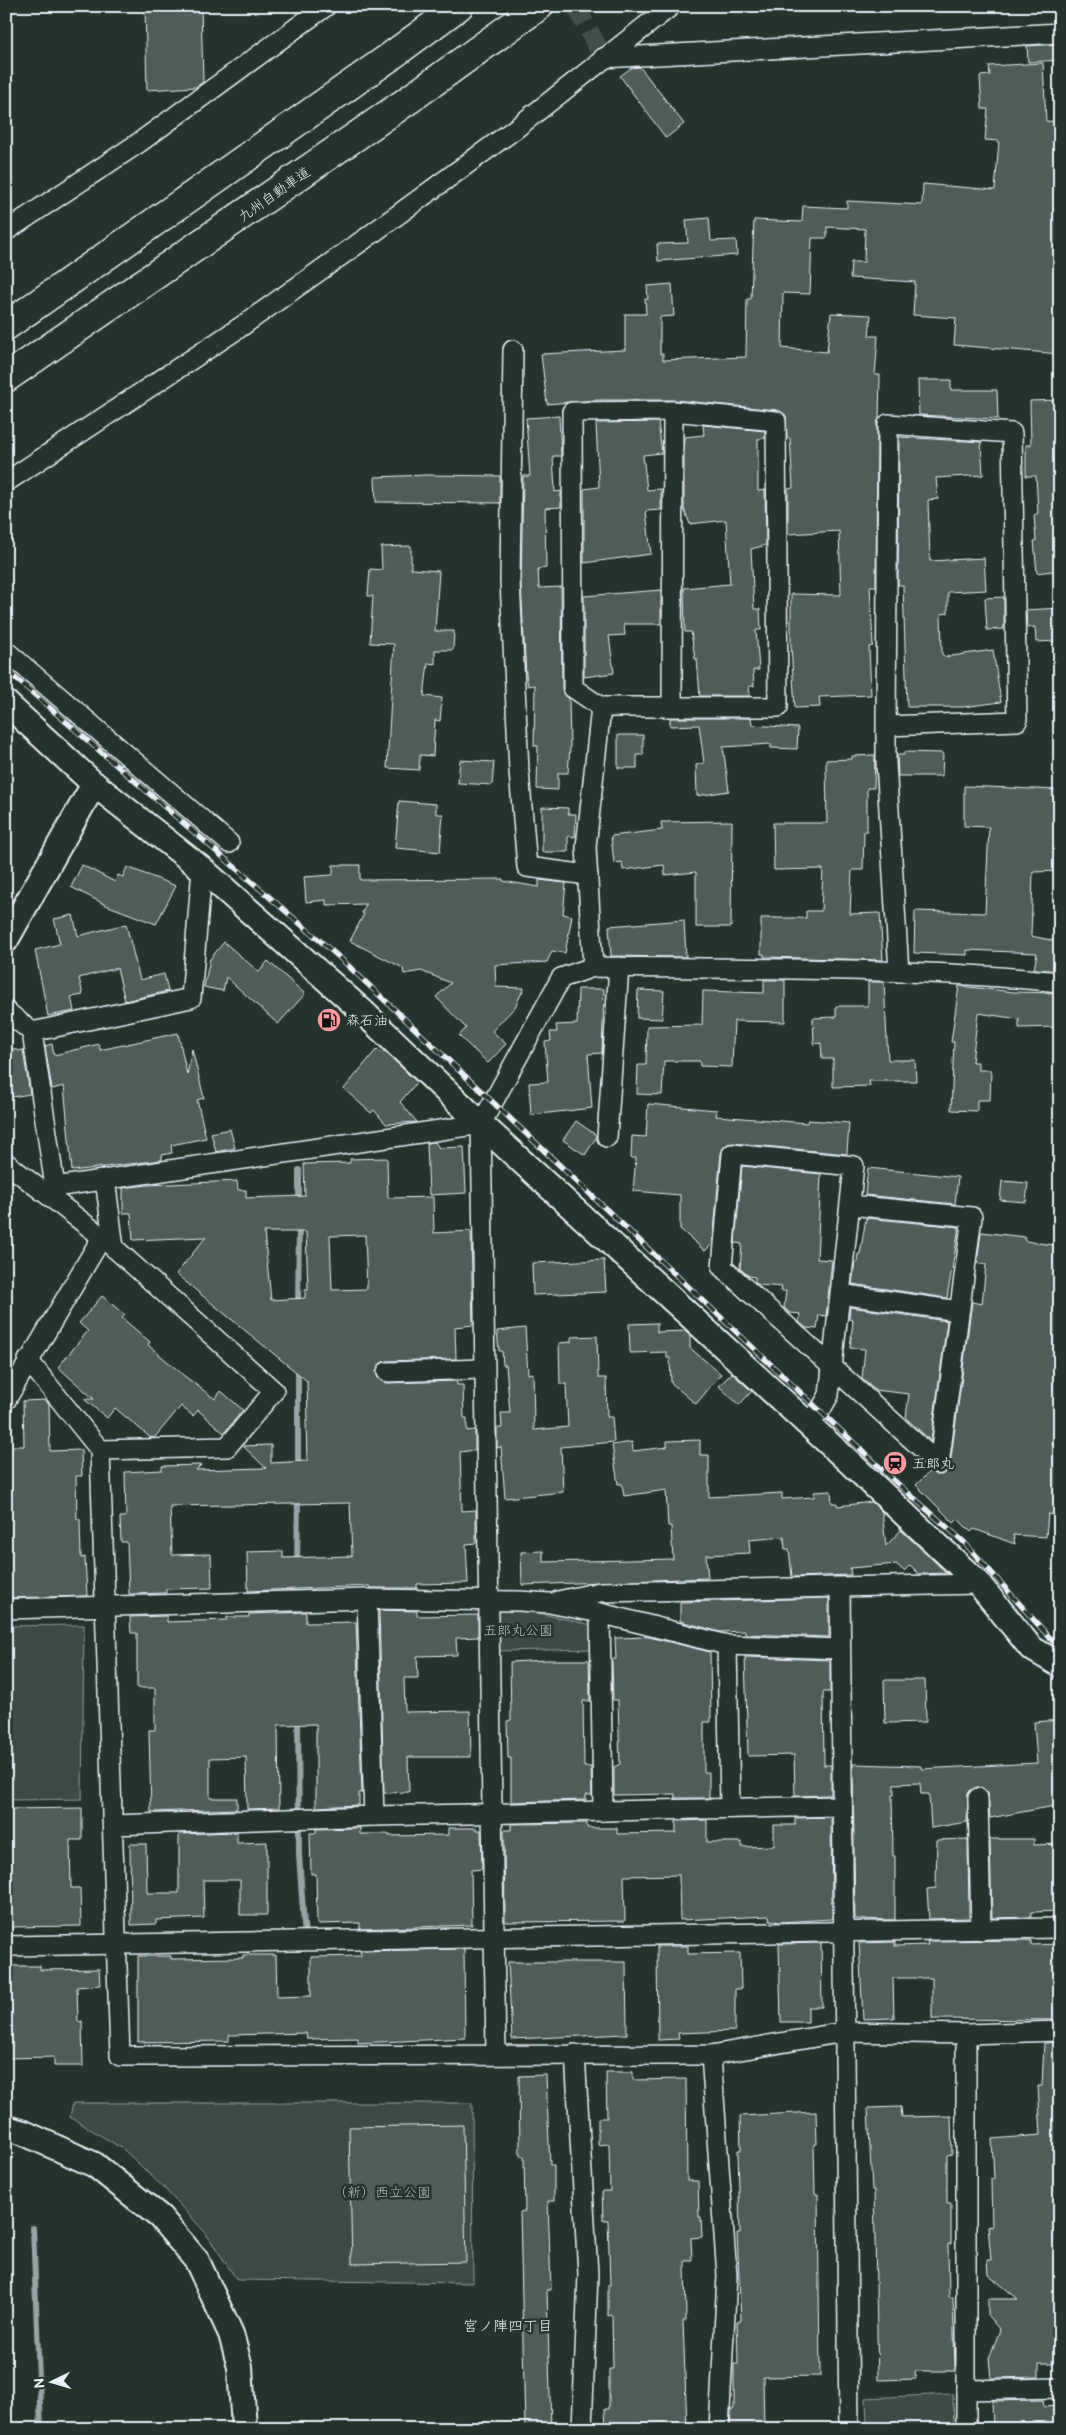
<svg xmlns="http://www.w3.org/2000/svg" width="1066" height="2435" font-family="'Balsamiq Sans','Klee One',sans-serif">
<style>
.green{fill:#3e4b47;stroke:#939ea0}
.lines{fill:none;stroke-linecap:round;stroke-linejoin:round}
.stream{stroke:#98a3a5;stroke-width:6}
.building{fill:#505c59;stroke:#e8f1f8;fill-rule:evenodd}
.minor-tunnel{stroke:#43504b;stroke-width:19;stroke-dasharray:19 9;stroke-linecap:butt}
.minor-casing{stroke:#e8f1f8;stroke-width:22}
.tertiary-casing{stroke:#e8f1f8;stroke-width:28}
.motorway-casing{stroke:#e8f1f8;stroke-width:31}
.minor{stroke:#26332d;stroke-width:19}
.tertiary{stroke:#26332d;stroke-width:24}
.motorway{stroke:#26332d;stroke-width:28}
.rail-casing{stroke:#e8f1f8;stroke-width:5.5}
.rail{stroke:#26332d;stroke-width:4;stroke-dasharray:11;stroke-linecap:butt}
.labels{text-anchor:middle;stroke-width:5;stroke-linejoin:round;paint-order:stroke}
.street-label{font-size:14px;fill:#e8f1f8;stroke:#26332d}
.poi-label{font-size:14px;fill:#e8f1f8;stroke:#26332d;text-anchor:start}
.park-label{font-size:14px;fill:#b5bfc3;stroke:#26332d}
.neighbourhood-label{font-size:15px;fill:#e8f1f8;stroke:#26332d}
</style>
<rect width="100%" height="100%" fill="#26332d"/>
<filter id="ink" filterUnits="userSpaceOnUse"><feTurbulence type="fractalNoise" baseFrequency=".02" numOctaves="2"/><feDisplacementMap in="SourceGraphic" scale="10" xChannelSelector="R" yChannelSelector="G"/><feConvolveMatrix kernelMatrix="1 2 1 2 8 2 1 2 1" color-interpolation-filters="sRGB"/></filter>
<g filter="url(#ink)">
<!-- green -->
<g class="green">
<polygon points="515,1608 597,1626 598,1649 497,1651 496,1609"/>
<polygon points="84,1625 82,1799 6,1800 6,1626"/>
<polygon points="73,2103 472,2103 473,2283 237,2280 205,2232 163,2187 123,2149 70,2117"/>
<polygon points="953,2394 954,2429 867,2429 866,2398"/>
</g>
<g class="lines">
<!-- stream -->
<g class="stream">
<polyline points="299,1204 299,1170"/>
<polyline points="298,1306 299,1224"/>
<polyline points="298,1469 298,1366"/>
<polyline points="297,1566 298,1496"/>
<polyline points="298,1716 299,1855 305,1938"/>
<polyline points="33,2228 41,2429"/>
</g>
</g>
<!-- building -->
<g class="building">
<polygon points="145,6 201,6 203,82 196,87 147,90"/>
<polygon points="1060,44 1060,60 1028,62 1027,46"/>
<polygon points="1043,63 1046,121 1060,122 1060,354 954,345 956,318 913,315 915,282 850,278 851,262 864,262 865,229 827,227 827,238 812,238 810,294 783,293 782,348 827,352 831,313 871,315 869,336 878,336 875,375 880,375 879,418 877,424 876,586 870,586 873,646 869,647 871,695 819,697 820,707 795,708 791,645 791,594 841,595 839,531 788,534 788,489 793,488 790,438 787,438 786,415 777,410 674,400 595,400 547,404 541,354 625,350 625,314 646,314 645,299 648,299 647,286 672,284 674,316 660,317 660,354 663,354 663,360 746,357 747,299 751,299 754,220 802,222 803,206 847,208 847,201 922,205 923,184 995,190 999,141 985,140 988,109 982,109 980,76 990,75 989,66"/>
<polygon points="640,67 684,124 666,138 620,76 631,68"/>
<polygon points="709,218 711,241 736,240 737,255 658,261 657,244 688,243 686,220"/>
<polygon points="918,380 951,380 951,390 997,390 998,419 919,415"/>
<polygon points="1060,400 1060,570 1037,573 1034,541 1036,541 1034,515 1038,513 1036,476 1026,476 1026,445 1031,445 1030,401"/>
<polygon points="559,416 561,456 553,456 555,492 561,491 561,507 545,508 546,568 538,569 539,588 561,587 562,688 563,694 569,699 570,747 568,773 558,773 558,790 537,789 538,746 534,746 535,685 528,686 526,674 521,585 523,476 530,476 526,418"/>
<polygon points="658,422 662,453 643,455 647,490 661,489 661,510 646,511 651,554 584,563 584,489 599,487 596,423"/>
<polygon points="703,425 765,431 765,438 758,439 758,491 765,490 766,545 751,549 754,609 760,609 761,630 756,630 759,670 753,670 754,686 749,686 750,696 700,696 697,659 695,659 691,632 685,632 684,588 730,584 726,520 690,524 684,509 684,437 704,435"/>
<polygon points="899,437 981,442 983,475 936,478 938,499 928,500 930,561 984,558 986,590 948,592 948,613 941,614 942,654 944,657 993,650 1001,702 963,707 907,707 903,585 898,585"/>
<polygon points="427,475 500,476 500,503 376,502 375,477"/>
<polygon points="411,546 411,569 439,571 435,631 454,631 453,650 435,650 435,664 428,663 424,696 442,698 440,721 435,720 433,756 420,755 419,770 387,768 394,644 370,643 373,596 368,596 370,569 382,570 381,547"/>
<polygon points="661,590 661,624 624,624 625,635 609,636 614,673 584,677 584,596"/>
<polygon points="1004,597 1004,629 987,630 985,598"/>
<polygon points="1060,608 1060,641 1036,642 1035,627 1027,628 1026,610"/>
<polygon points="670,718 751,718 752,725 798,728 797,749 771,748 771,744 723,747 729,791 697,796 696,765 704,763 699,725 670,726"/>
<polygon points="618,735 643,735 643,755 637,755 637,768 618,768"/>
<polygon points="904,752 943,753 942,776 898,776 897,755 904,755"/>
<polygon points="875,755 874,788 867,788 867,831 864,831 863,870 852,870 850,914 880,913 883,960 764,957 764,954 761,954 761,918 806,918 806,911 821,911 823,869 774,870 773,823 827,823 826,760 852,759 852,756"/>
<polygon points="460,760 494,762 492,785 458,783"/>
<polygon points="964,786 1057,790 1056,842 1060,842 1060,871 1033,872 1031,936 1060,942 1060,971 1034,969 1037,953 967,950 967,955 914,953 915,911 985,913 989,827 964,826"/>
<polygon points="399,801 436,804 436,814 443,814 440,852 395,848"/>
<polygon points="542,807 568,808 568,814 576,814 575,837 568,836 568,852 542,852"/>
<polygon points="732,821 731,927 696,927 696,872 665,875 664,865 623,870 622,862 614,863 611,836 662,830 661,822"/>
<polygon points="82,865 115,882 118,875 123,877 127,867 176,886 156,924 106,905 71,887"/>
<polygon points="333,865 360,865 360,880 503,879 503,881 539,887 539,880 566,883 563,914 572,916 565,953 552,951 547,962 495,965 496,987 524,988 515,1007 492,1031 506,1044 488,1063 459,1036 466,1028 436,997 451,983 421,971 404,974 403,968 350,941 364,914 362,913 366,904 326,905 326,900 306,902 304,877 333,875"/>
<polygon points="73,915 78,936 126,924 140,980 164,974 168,991 125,1001 117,968 79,978 83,995 71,997 74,1011 48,1016 35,950 60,944 54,919"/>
<polygon points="684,920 686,957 611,956 609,926"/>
<polygon points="224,942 259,972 268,961 305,994 278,1024 226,977 223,991 204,987 210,959"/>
<polygon points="764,980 785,980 785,1022 734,1021 732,1067 700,1066 700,1061 664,1061 662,1095 637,1094 638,1065 646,1065 647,1026 702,1025 703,991 764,993"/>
<polygon points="868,982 884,982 888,1060 915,1060 916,1081 869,1081 870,1086 833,1087 833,1059 822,1059 821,1043 814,1044 813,1018 836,1017 836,1006 868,1006"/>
<polygon points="959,986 1014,992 1060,993 1060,1027 1019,1028 1019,1019 978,1013 972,1062 978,1062 978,1070 991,1070 990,1100 977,1100 977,1111 951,1110 954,1042 951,1042"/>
<polygon points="578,989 604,989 602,1053 588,1054 592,1108 531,1115 529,1083 548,1082 545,1042 551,1041 550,1032 557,1032 556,1025 577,1024"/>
<polygon points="638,990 664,991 662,1019 637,1018"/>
<polygon points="178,1033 187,1075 192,1049 204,1098 197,1100 206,1138 171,1145 172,1153 162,1155 162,1160 72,1171 64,1086 52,1089 45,1046 52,1044 54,1055 99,1044 100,1050"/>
<polygon points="6,1046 19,1051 23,1050 30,1094 6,1098"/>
<polygon points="377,1049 382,1053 384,1050 417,1082 400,1102 417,1122 386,1124 374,1110 371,1113 344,1089"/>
<polygon points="648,1104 717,1110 716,1116 807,1123 808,1120 849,1123 847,1154 733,1143 727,1144 721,1153 713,1243 705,1251 680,1229 680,1195 633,1191 636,1158 631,1158 632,1136 646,1137"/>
<polygon points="576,1121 596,1135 596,1138 585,1155 563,1140"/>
<polygon points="230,1129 235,1148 216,1152 211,1133"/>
<polygon points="435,1142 439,1148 464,1147 466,1193 429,1195 427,1143"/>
<path d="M387 1158 388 1198 433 1197 434 1233 471 1231 473 1325 455 1327 456 1359 387 1361 381 1363 376 1372 378 1378 387 1383 457 1381V1385H463L464 1418H467V1431L475 1430V1450L460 1452 462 1511 476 1510V1543L466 1544 468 1583 417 1584V1588H370V1586L248 1591 247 1552 283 1551V1558L352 1556 350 1503 170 1506 172 1555 211 1554 212 1588 166 1589V1593L129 1594 127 1542H121L120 1517H126L125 1472 162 1470V1466L201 1465 196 1470 266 1468 243 1446 271 1445V1463L307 1461 306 1420H308L307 1381 176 1274 206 1237 133 1240 131 1213H123V1188L147 1185 237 1181 238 1190H246V1198L305 1196 304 1164 350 1163V1159ZM264 1232H306L308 1290H305V1298L271 1300ZM365 1235 367 1289 332 1290 330 1236Z"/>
<polygon points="742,1166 821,1174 817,1259 832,1260 826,1316 819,1315 817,1329 806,1328 799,1322 800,1314 790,1313 784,1308 786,1291 781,1291 782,1287 759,1285 755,1282 755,1277 749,1276 740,1269 742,1244 735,1243"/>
<polygon points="868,1168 958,1177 955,1204 865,1195"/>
<polygon points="1002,1181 1028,1183 1026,1202 1000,1200"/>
<polygon points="866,1218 959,1227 947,1298 852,1284 855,1262 857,1262 858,1254 860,1254"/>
<polygon points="981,1232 1025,1237 1025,1241 1060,1246 1060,1341 1056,1368 1060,1369 1060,1401 1052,1445 1060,1446 1060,1515 1048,1514 1046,1537 1013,1535 1015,1544 974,1529 971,1532 958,1519 954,1523 916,1485 930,1471 936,1475 942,1475 947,1471 950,1465 972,1302 982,1304 986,1264 977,1263"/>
<polygon points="604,1260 606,1292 533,1295 532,1263"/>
<polygon points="102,1296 125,1315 122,1318 150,1342 148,1345 187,1378 215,1399 221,1391 243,1410 224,1433 198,1410 193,1416 181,1406 155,1437 151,1438 115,1408 107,1418 84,1399 94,1399 58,1367 88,1331 79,1323"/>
<polygon points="850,1307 947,1321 931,1441 906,1418 909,1394 875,1390 862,1379 865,1349 850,1348 853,1320 849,1319"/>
<polygon points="657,1323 657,1332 686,1331 690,1335 690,1348 721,1374 696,1404 671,1383 670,1358 667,1358 667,1352 630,1353 629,1324"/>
<polygon points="525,1328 528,1374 533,1373 534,1430 568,1427 566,1384 560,1384 559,1343 571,1342 571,1337 597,1336 598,1378 606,1378 607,1417 612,1417 614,1442 561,1447 563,1492 505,1498 501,1447 497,1448 497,1428 502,1428 501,1413 510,1413 506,1365 503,1365 502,1351 499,1351 497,1331"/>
<polygon points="732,1373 752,1391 739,1405 719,1386"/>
<polygon points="46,1400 49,1405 50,1451 81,1450 82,1476 76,1476 77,1519 80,1519 81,1558 85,1557 87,1596 6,1598 6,1446 24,1446 23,1401"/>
<polygon points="700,1440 700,1455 709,1455 709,1497 782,1493 782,1499 814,1497 814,1492 831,1491 832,1503 837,1503 837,1506 872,1502 882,1512 886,1546 901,1530 947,1573 919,1574 910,1565 904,1571 896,1564 850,1568 851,1575 792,1577 789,1549 785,1549 784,1537 749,1540 750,1553 706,1555 708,1578 522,1585 521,1552 543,1551 543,1562 673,1559 671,1526 668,1526 666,1490 624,1496 622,1484 618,1484 612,1445 632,1442 633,1451 667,1447 667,1441"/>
<polygon points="829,1598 829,1637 745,1634 745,1631 720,1632 680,1621 680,1602"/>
<polygon points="379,1610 417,1611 417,1616 478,1615 478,1637 456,1638 457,1655 417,1656 418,1678 404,1678 405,1712 470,1711 471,1757 408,1757 409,1792 384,1793"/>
<polygon points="306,1612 306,1623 356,1622 362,1793 359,1793 359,1805 316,1807 316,1724 278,1725 279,1808 247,1809 246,1757 210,1758 210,1798 237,1798 237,1809 151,1812 149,1730 155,1730 155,1688 137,1688 137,1633 131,1633 130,1617 167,1616 167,1622 227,1620 227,1617 249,1617 249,1614"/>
<polygon points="649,1637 710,1652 711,1722 704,1722 704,1772 709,1772 709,1798 675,1798 675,1794 614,1795 614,1767 620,1764 618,1700 613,1700 612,1659 616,1659 615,1638"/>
<polygon points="745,1657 830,1660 830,1692 823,1692 824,1765 831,1765 831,1795 795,1796 794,1755 748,1756"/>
<polygon points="547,1660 589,1660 590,1701 583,1701 584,1767 591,1767 592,1795 586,1795 586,1800 511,1802 511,1758 508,1758 507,1721 511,1720 510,1662"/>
<polygon points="884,1680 925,1680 926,1722 885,1723"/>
<polygon points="1060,1720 1060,1805 990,1818 988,1793 983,1788 977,1787 968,1793 967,1822 931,1828 929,1794 921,1794 920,1783 894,1784 894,1795 892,1795 893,1856 895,1856 895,1920 855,1919 853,1764 921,1766 921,1769 1037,1763 1034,1722"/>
<polygon points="82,1808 82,1840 70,1840 71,1888 80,1888 81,1926 6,1927 6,1809"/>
<polygon points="831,1817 832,1919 779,1922 770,1920 769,1916 680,1920 679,1875 624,1876 625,1921 505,1922 504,1830 511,1830 511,1824 587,1823 587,1828 617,1828 617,1834 676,1833 676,1821 707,1820 707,1842 742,1842 742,1847 774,1846 774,1825 795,1825 795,1818"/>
<polygon points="360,1828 360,1834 389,1834 389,1836 448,1835 448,1828 477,1828 477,1830 481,1830 482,1869 471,1870 472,1925 360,1929 360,1923 317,1924 316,1874 311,1874 310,1833 316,1833 316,1829"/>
<polygon points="237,1832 237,1843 267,1842 267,1915 240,1915 240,1880 203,1880 204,1918 156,1920 156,1924 131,1925 130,1844 146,1844 147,1893 179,1893 179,1834"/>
<polygon points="968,1839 969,1918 929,1919 927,1889 936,1888 937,1840"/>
<polygon points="990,1839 1034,1839 1034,1845 1060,1844 1060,1911 1031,1912 1031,1917 992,1918"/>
<polygon points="1031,1940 1031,1945 1060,1944 1060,2020 932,2019 932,1978 893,1978 894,2018 863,2019 859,1943 895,1942 895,1946 928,1945 927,1942 930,1941"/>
<polygon points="821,1943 822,2007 808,2007 808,2022 781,2022 779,1944"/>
<polygon points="657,1946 688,1946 688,1954 740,1953 741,1989 735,1989 735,2031 678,2033 679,2039 658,2040"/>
<polygon points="464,1949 465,2038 358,2043 358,2038 307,2039 306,2033 229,2035 229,2041 138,2042 138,1956 171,1956 171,1959 243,1958 243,1955 276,1955 277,1997 311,1996 311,1957 361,1956 360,1951"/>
<polygon points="508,1962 626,1962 627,2034 512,2039"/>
<polygon points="6,1966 40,1966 40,1970 99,1969 100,1985 77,1987 78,2022 82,2021 83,2066 54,2066 54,2057 6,2058"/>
<polygon points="1060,2042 1060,2363 1039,2363 1039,2377 991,2378 989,2358 1000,2330 988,2316 988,2299 1018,2299 988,2274 987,2260 991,2260 988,2226 992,2227 991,2179 994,2179 992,2139 1041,2135 1038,2086 1042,2086 1044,2043"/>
<polygon points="606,2072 633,2072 633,2080 686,2079 687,2181 698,2181 699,2217 701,2217 702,2237 691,2238 692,2261 685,2261 686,2321 683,2321 687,2429 606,2429 605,2409 609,2409 609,2369 613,2369 612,2315 608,2316 608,2285 610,2285 608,2220 603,2220 602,2191 610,2191 609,2144 598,2145 598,2118 607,2118"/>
<polygon points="546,2075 550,2165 554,2165 554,2201 548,2201 551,2290 547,2290 551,2429 525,2429 520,2212 525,2211 524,2156 520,2156 519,2076"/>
<polygon points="901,2107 902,2117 951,2116 952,2154 947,2155 947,2204 951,2204 951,2244 948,2244 949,2297 953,2297 955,2371 915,2371 916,2379 878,2380 874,2190 872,2190 868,2108"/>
<polygon points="816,2112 817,2144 814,2144 815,2194 818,2194 820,2376 763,2377 764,2429 730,2429 731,2409 734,2409 734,2364 738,2364 737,2321 741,2321 737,2233 740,2233 738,2150 741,2150 740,2116"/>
<polygon points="463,2125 466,2262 352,2264 349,2127"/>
<polygon points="1043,2400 1044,2407 1060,2406 1060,2429 993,2429 992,2401"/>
</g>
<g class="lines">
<!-- minor-tunnel -->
<polyline class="minor-tunnel" points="576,6 603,58"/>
<!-- minor casing -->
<g class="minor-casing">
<g id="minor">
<polyline points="603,58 1060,33"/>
<polyline points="6,231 140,142 326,6"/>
<polyline points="513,350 510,581 519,771 527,867 588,875"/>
<polygon points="673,411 776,421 778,707 601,707 573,688 572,412"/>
<polyline points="6,482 239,328 366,238 515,129 671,6"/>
<polyline points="6,651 229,843"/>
<polyline points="672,705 673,411"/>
<polyline points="886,726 1017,721 1012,433 888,424 886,726 886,762 899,972"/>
<polyline points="593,967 586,847 601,707"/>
<polyline points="6,1011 32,1032 191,998 202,869"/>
<polyline points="32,1032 55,1187 44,1189"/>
<polyline points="607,1137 619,967"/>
<polyline points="6,1163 102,1237 274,1391 227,1447 100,1450"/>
<polyline points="105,1179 114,1248"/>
<polyline points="55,1187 481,1124"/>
<polyline points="840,1294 959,1311"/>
<polyline points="28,1360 100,1450 120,2056 711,2055 844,2032 966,2034 1060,2031"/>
<polyline points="387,1372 484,1369"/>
<polyline points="6,1400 102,1237"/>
<polyline points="806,1422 820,1411 829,1395 854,1166 732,1154 722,1267 939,1464 972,1217 850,1205"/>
<polyline points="840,1588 849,2429"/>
<polyline points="367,1599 374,1816"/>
<polyline points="558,1601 600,1592 979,1584"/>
<polyline points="6,1609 367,1599 519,1601 549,1603 600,1613 727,1645 840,1649"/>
<polyline points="600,1613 603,1811"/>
<polyline points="727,1645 730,1808"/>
<polyline points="978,1798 981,1930"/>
<polyline points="113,1825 374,1816 842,1806"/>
<polyline points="6,1946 1060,1928"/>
<polyline points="966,2034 966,2429"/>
<polyline points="575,2054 588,2274 582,2429"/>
<path d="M496 2055 481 1124 561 978 593 967C748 969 905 967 1060 982"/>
<polyline points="711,2055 727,2276 719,2429"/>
<polyline points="966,2390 1060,2388"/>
</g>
</g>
<!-- tertiary casing -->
<g class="tertiary-casing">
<g id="tertiary">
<polyline points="6,703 94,784 202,869 361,1010 481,1124 846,1459 979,1584 1031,1648 1060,1665"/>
<polyline points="6,940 94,784"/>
<polyline points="6,2128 24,2133 95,2165 160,2217 197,2261 231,2334 240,2367 244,2429"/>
</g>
</g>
<!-- motorway casing -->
<g class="motorway-casing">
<g id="motorway">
<polyline points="6,326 387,59 459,6"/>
<polyline points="6,378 410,99 539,6"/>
</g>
</g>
<!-- minor -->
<use href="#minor" class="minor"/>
<!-- tertiary -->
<use href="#tertiary" class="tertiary"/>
<!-- motorway -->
<use href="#motorway" class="motorway"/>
<!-- rail casing -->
<g class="rail-casing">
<polyline id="rail" points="6,670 340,958 889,1476 964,1542 1060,1649"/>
</g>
<!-- rail -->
<use href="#rail" class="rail"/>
</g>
</g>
<!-- icons -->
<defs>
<g id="fuel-disc" transform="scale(1.25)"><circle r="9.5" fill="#ff9aa2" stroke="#26332d"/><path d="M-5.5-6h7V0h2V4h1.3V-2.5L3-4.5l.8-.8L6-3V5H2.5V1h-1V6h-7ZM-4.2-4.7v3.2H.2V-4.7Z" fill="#111"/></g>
<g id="station-disc" transform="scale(1.25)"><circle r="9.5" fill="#ff9aa2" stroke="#26332d"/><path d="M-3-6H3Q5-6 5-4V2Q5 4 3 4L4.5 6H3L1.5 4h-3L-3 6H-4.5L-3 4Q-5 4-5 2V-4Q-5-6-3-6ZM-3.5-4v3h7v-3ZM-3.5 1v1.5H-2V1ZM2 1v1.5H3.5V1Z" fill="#111"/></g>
</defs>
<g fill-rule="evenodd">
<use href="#fuel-disc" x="329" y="1020"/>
<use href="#station-disc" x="895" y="1463"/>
</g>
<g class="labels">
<!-- street labels -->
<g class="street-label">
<text transform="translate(274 194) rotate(-35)" y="5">九州自動車道</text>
</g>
<!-- poi labels -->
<g class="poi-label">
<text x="346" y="1025">森石油</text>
<text x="912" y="1468">五郎丸</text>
</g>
<!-- park labels -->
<g class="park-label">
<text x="518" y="1635">五郎丸公園</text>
<text x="382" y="2197">（新）西立公園</text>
</g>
<!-- neighbourhood labels -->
<g class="neighbourhood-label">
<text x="508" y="2331">宮ノ陣四丁目</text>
</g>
</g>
<!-- margin -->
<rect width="1066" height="2435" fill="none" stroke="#26332d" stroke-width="25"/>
<rect x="12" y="12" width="1041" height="2410" fill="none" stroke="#e8f1f8" stroke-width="2" filter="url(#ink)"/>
<!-- north arrow -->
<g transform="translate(52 2382) rotate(265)" stroke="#26332d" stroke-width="4" paint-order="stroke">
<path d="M0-4L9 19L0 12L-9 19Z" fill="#e8f1f8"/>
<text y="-8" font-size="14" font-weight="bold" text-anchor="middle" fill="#e8f1f8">N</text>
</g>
</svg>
